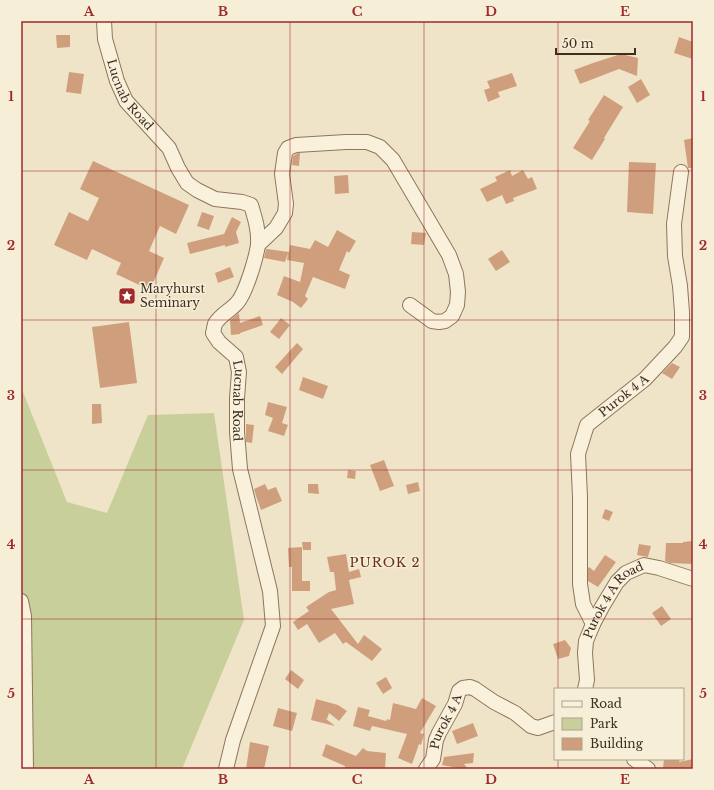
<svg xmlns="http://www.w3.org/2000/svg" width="714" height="790" font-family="'Libre Baskerville',serif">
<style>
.green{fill:#c9cf9b}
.building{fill:#cf9f7d}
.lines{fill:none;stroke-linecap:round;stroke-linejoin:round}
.minor-casing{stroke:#8d765c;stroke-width:16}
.minor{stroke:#faf1dc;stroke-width:14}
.grid{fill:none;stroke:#9e2a2b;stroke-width:1;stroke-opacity:0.55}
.labels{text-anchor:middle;stroke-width:3;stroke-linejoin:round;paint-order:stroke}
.street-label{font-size:12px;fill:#3d2e20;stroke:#f7eed8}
.poi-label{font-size:12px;fill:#3d2e20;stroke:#f7eed8;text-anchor:start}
.neighbourhood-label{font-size:13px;letter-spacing:1px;fill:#6b2e1e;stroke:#f7eed8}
.neatline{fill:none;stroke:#9e2a2b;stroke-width:1.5}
.grid-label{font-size:13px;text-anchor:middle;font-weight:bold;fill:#9e2a2b}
</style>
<rect width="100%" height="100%" fill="#f0e4c8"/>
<!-- green -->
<polygon class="green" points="21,387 67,502 107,513 148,415 214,413 244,620 182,769 21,769"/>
<!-- building -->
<g class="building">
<polygon points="56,35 70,35 70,47 57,48"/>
<polygon points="679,37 693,42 693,59 674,53"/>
<polygon points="621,54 638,58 637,76 619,69 580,84 574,70 593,63"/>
<polygon points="69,72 84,74 81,94 66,92"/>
<polygon points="512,73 517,86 498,92 500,97 488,102 484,90 490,88 487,81"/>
<polygon points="641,79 650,95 637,103 628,87"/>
<polygon points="604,95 623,107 604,138 605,139 592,160 573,148 590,121 588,120"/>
<polygon points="693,138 693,168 688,168 684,140"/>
<polygon points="298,153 300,153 299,166 292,165 293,156"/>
<polygon points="93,161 189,205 176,234 160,226 149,251 164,258 150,290 116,274 121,263 92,249 87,260 54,245 69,212 88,221 99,198 80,189"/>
<polygon points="629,162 656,163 653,214 627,212"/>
<polygon points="510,170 512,176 523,170 528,179 532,177 537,189 513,198 514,201 506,204 502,195 487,202 480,189 497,181 495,177"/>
<polygon points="348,175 349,193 335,194 334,176"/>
<polygon points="202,212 214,216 209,230 197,226"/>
<polygon points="232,217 241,222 236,232 239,243 225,247 225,245 190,254 187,243 224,234"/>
<polygon points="337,230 356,241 349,253 347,251 339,270 350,275 345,289 313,277 305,296 308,299 301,308 293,302 277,295 284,276 300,282 304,263 287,260 288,253 285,262 264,258 266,249 267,249 289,252 290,245 310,249 315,240 328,247"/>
<polygon points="412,232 426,233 424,245 411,244"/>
<polygon points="502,250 510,262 496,271 488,259"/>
<polygon points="230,267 234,277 218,283 215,273"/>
<polygon points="239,313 240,323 260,316 263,325 240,333 240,334 231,335 230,320"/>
<polygon points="281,318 290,325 279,339 270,332"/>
<polygon points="129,322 137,383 100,388 92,327"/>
<polygon points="297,343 303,349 282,374 275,367"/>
<polygon points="672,363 680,367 672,379 662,373"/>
<polygon points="303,377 328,386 323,399 299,390"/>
<polygon points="268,402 287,407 282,423 288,425 284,436 268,431 273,418 265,415"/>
<polygon points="92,404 101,404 102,423 92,424"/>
<polygon points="246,424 254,425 252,443 246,442"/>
<polygon points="384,460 394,486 380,491 370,465"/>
<polygon points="348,470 356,471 355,479 347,478"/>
<polygon points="418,482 420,491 408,494 406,485"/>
<polygon points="265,484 268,490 276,487 282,501 261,510 256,496 254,489"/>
<polygon points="308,484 318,484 319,494 308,493"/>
<polygon points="605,509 613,512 609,521 602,518"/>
<polygon points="693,541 693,564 670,563 665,561 666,543 683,543 683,542"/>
<polygon points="302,542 311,542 311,550 303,550"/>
<polygon points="639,544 651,546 648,557 637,555"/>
<polygon points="302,547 302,581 310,581 310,591 292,591 292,567 289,567 288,548"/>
<polygon points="346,554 349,572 359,569 361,577 349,580 354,604 331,609 358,644 364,635 382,649 372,661 346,642 343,644 335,633 319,643 307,624 298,630 293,622 309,611 306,607 329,592 336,590 334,572 330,572 327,557"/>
<polygon points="605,555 616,562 598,587 588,581 588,568 589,567 594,571"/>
<polygon points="662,606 671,619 661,626 652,613"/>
<polygon points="565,640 571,648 569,656 558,659 553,644"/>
<polygon points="291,670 304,680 298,689 285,679"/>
<polygon points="386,677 392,688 383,694 376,683"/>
<polygon points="422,698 436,706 420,733 424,734 421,745 419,744 412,764 398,758 407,734 372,726 370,731 353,726 358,707 370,710 368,716 386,721 387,719 390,720 393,703 416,709"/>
<polygon points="316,699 338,705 347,711 339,721 329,713 327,719 325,718 335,726 311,720"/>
<polygon points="278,708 297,713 292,731 273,726"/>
<polygon points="473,723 478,736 457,744 452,731"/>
<polygon points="250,742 269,746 264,769 246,769"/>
<polygon points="326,744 356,756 363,748 367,751 386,753 385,769 344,769 345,766 322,756"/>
<polygon points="474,753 473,763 464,764 468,769 463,769 442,765 444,757"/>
<polygon points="664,759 680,759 679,762 693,759 693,769 665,769 663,768"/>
</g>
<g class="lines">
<!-- minor casing -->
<g class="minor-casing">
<g id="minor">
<path id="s1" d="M104 21 105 39 117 81 126 101 169 148 178 168 187 183 197 190 215 199 242 202 251 205C255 218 259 231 258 245 256 258 246 293 237 303 231 310 220 315 215 324 214 327 214 330 213 333L219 342 236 357 239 372 237 398V432L240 469 270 591 273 626 233 740 226 769"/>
<polyline points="258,245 276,228 285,213 286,204 282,174 285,153 288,148 296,145 346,142 367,142 380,147 393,160 449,255 456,274 458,292 457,305 452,316 445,321 439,322 432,321 410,305"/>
<polyline points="21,601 24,616 26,769"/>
<path id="s2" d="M593 624 583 604 580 584V497L578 454 587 425 645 379 675 347 682 337V312L680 286 675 256 674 224 681 172"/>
<path id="s3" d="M585 689 587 680 585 653 586 641 593 624 602 607 617 582 626 573 644 565 659 568 693 579"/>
<polyline points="634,759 648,769"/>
<path id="s4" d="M426 769 433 759 436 740 439 733 455 704 459 691 463 688 470 687 475 689 494 702 515 713 531 726 538 728 555 722"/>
</g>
</g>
<!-- minor -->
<use href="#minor" class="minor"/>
</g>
<!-- grid -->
<path class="grid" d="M156 21V769M290 21V769M424 21V769M558 21V689M21 171H693M21 320H693M21 470H693M21 619H693M558 759V769"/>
<!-- icons -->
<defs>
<g id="sight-square" transform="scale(0.9)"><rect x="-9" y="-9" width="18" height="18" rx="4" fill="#9e2a2b" stroke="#f7eed8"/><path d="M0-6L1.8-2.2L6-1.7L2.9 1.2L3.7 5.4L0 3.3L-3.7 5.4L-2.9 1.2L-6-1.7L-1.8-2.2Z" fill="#fff"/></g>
</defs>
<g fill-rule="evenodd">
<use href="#sight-square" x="127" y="296"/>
</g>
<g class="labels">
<!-- street labels -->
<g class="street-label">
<text dy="4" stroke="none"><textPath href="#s1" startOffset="80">Lucnab Road</textPath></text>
<text dy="4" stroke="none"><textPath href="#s2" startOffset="250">Purok 4 A</textPath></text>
<text dy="4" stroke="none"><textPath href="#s1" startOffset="476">Lucnab Road</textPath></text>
<text dy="4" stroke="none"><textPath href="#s3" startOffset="99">Purok 4 A Road</textPath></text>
<text dy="4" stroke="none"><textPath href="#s4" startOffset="52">Purok 4 A</textPath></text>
</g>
<!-- poi labels -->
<g class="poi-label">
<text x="140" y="293">Maryhurst<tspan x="140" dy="14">Seminary</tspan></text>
</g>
<!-- neighbourhood labels -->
<g class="neighbourhood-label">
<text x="385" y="567">PUROK 2</text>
</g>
</g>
<!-- border -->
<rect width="714" height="790" fill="none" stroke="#f7eed8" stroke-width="44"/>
<!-- legend -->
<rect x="554" y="688" width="130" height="72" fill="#f7eed8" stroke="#ada18e"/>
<rect x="562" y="701" width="20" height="6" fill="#faf1dc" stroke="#ada18e"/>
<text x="590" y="708" font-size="12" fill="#3d2e20">Road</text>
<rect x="562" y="718" width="20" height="12" fill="#c9cf9b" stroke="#ada18e"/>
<text x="590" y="728" font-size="12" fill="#3d2e20">Park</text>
<rect x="562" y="738" width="20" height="12" fill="#cf9f7d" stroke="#ada18e"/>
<text x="590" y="748" font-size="12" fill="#3d2e20">Building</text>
<!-- scale -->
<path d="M556 48v6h79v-6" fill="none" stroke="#3d2e20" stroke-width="2"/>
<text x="562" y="48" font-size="12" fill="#3d2e20" stroke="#f7eed8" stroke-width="3" paint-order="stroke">50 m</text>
<rect x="22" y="22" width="670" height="746" class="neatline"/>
<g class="grid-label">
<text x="89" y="16">A</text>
<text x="223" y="16">B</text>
<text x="357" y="16">C</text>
<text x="491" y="16">D</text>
<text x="625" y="16">E</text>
<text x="11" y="101">1</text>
<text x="703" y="101">1</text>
<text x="11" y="250">2</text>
<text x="703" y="250">2</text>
<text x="11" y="400">3</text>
<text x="703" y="400">3</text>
<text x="11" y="549">4</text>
<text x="703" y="549">4</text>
<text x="11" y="698">5</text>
<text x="703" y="698">5</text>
<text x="89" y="784">A</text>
<text x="223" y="784">B</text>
<text x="357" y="784">C</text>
<text x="491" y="784">D</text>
<text x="625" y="784">E</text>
</g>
</svg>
